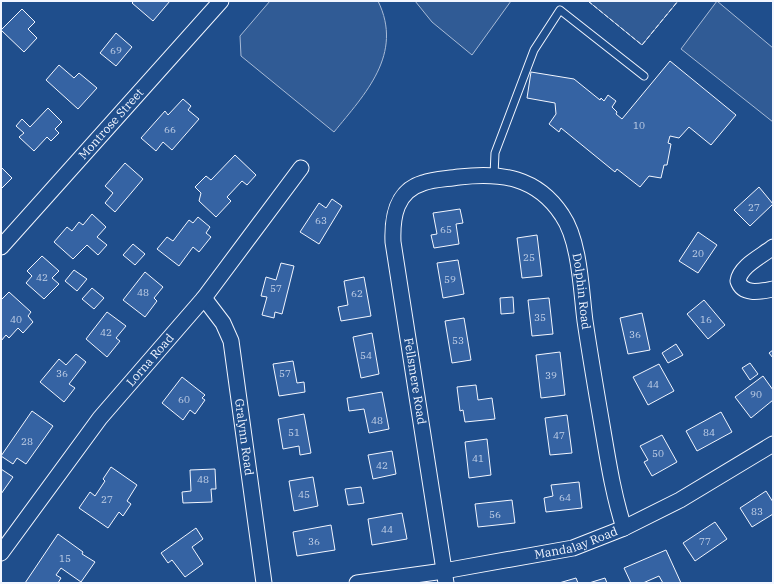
<svg xmlns="http://www.w3.org/2000/svg" width="774" height="584" font-family="'IBM Plex Serif',serif">
<style>
.green{fill:#305b95;stroke:#a8bbd7}
.building{fill:#3563a3;stroke:#f2f6ff}
.lines{fill:none;stroke-linecap:round;stroke-linejoin:round}
.service-casing{stroke:#f2f6ff;stroke-width:9}
.minor-casing{stroke:#f2f6ff;stroke-width:17}
.service{stroke:#1f4e8c;stroke-width:7}
.minor{stroke:#1f4e8c;stroke-width:15}
.fence{stroke:#f2f6ff;stroke-width:1;stroke-dasharray:5 2;stroke-linecap:butt}
.labels{text-anchor:middle;stroke-width:3;stroke-linejoin:round;paint-order:stroke}
.number-label{font-size:10px;fill:#c3d1e8}
.street-label{font-size:12px;fill:#f2f6ff;stroke:#1f4e8c}
</style>
<rect width="100%" height="100%" fill="#1f4e8c"/>
<!-- green -->
<g class="green">
<path d="M270 1H378C404 54 365 94 334 132L241 56 240 36Z"/>
<polygon points="415,1 511,1 472,55 432,22"/>
<polygon points="588,1 678,1 642,45"/>
<polygon points="717,1 773,48 773,122 681,49"/>
</g>
<!-- building -->
<g class="building">
<polygon points="134,1 170,1 153,21 132,3"/>
<polygon points="22,9 35,22 28,29 37,38 24,52 1,30"/>
<polygon points="116,33 132,47 116,66 100,53"/>
<polygon points="670,61 736,115 711,145 689,127 679,138 670,136 668,143 671,144 667,165 664,165 661,178 649,176 640,187 617,169 615,172 561,128 559,132 549,124 556,114 555,103 527,98 531,72 574,79 600,100 601,98 604,101 608,95 616,101 612,107 617,112 616,114 622,119"/>
<polygon points="59,65 74,78 79,73 97,88 78,109 46,80"/>
<polygon points="183,99 191,106 188,110 199,119 172,150 163,142 156,151 141,138 165,111 168,115"/>
<polygon points="48,108 62,122 55,129 59,133 51,141 47,137 34,151 19,137 24,133 16,126 22,119 30,127"/>
<polygon points="235,155 256,175 247,185 242,181 227,197 231,201 216,217 199,201 201,193 195,187 206,176 211,180"/>
<polygon points="125,163 143,179 115,212 105,203 113,193 105,186"/>
<polygon points="1,167 12,178 1,189"/>
<polygon points="759,187 773,204 750,226 734,210"/>
<polygon points="332,199 342,206 319,244 300,232 319,203 326,208"/>
<polygon points="460,209 463,223 456,224 459,244 434,248 431,235 437,234 433,213"/>
<polygon points="92,214 106,227 97,237 107,245 98,255 87,245 73,259 54,242 67,227 72,231 79,222 83,225"/>
<polygon points="198,217 210,227 206,233 211,237 199,252 193,247 179,266 157,249 167,237 173,241 189,220 193,223"/>
<polygon points="698,232 717,245 698,273 679,261"/>
<polygon points="537,235 542,276 522,278 517,238"/>
<polygon points="133,244 145,254 135,265 123,255"/>
<polygon points="42,256 59,271 52,278 59,284 44,299 26,283 32,276 27,271"/>
<polygon points="458,260 464,294 443,298 437,263"/>
<polygon points="281,263 294,266 282,314 275,312 274,318 262,315 267,297 261,296 266,277 276,280"/>
<polygon points="74,270 87,279 77,291 65,281"/>
<polygon points="145,272 163,287 154,298 157,301 145,317 123,300"/>
<polygon points="364,277 371,316 341,321 338,307 348,305 344,281"/>
<polygon points="92,288 104,298 94,309 82,299"/>
<polygon points="9,292 31,312 28,316 33,322 23,333 18,328 9,338 6,335 1,341 1,300"/>
<polygon points="513,297 514,313 501,314 500,298"/>
<polygon points="549,298 553,334 532,336 528,300"/>
<polygon points="704,300 725,325 708,339 687,314"/>
<polygon points="107,312 126,326 116,338 120,341 107,357 86,339"/>
<polygon points="642,313 650,350 628,354 620,318"/>
<polygon points="464,318 471,360 452,363 445,321"/>
<polygon points="372,333 379,374 361,378 353,337"/>
<polygon points="676,344 683,355 668,363 662,353"/>
<polygon points="773,350 773,358 769,353"/>
<polygon points="560,352 565,395 541,398 536,355"/>
<polygon points="76,354 86,362 69,384 75,388 64,402 40,382 59,359 66,365"/>
<polygon points="293,361 297,383 304,382 305,392 279,396 273,364"/>
<polygon points="750,363 758,374 750,380 742,368"/>
<polygon points="659,364 674,391 648,405 633,377"/>
<polygon points="763,376 773,390 773,400 751,418 735,397"/>
<polygon points="182,377 205,395 202,398 205,400 195,414 190,410 183,420 162,403"/>
<polygon points="476,385 478,400 492,398 495,419 465,422 463,410 460,411 457,387"/>
<polygon points="382,392 389,429 369,433 364,409 349,411 347,398"/>
<polygon points="32,411 53,426 26,464 17,458 13,464 1,456"/>
<polygon points="721,412 732,432 697,451 686,431"/>
<polygon points="304,414 311,453 300,455 299,446 283,449 278,419"/>
<polygon points="567,415 572,453 550,455 545,418"/>
<polygon points="662,435 677,462 652,476 644,462 648,460 640,446"/>
<polygon points="487,439 491,475 469,478 465,442"/>
<polygon points="392,451 396,474 373,479 368,455"/>
<polygon points="111,467 137,485 127,501 131,504 123,516 119,512 108,528 79,508 90,492 95,496 105,481 103,479"/>
<polygon points="1,469 13,477 1,494"/>
<polygon points="215,469 216,489 211,489 212,502 183,503 182,492 191,491 190,470"/>
<polygon points="313,477 318,506 294,511 289,481"/>
<polygon points="579,482 582,508 546,512 544,498 553,496 551,485"/>
<polygon points="361,487 364,503 348,505 345,489"/>
<polygon points="766,491 773,502 773,514 752,527 740,508"/>
<polygon points="512,500 515,523 478,527 475,504"/>
<polygon points="402,513 407,539 372,545 368,519"/>
<polygon points="715,522 727,539 695,561 683,543"/>
<polygon points="331,525 335,550 297,556 293,532"/>
<polygon points="196,528 203,539 192,547 203,564 185,577 172,560 168,563 161,553"/>
<polygon points="58,534 83,552 82,554 95,562 81,582 61,568 56,575 61,578 58,583 25,583"/>
<polygon points="666,550 681,583 663,583 659,576 643,583 631,583 624,568"/>
<polygon points="576,578 578,583 559,583"/>
<polygon points="605,578 607,583 589,583"/>
</g>
<g class="lines">
<!-- service casing -->
<g class="service-casing">
<polyline id="service" points="494,175 495,153 534,50 560,10 644,76"/>
</g>
<!-- minor casing -->
<g class="minor-casing">
<g id="minor">
<path id="s1" d="M1 247 221 1"/>
<path d="M773 247C762 256 740 266 738 281 743 296 762 291 773 289"/>
<path id="s2" d="M204 298 223 323 231 341 264 583"/>
<path id="s3" d="M1 553 100 418 204 298 301 168"/>
<path id="s4" d="M357 583 444 571 573 548 624 528 680 500 773 444"/>
<path id="s5" d="M446 583 393 242C392 217 396 191 423 183 434 179 447 179 459 177 501 172 537 177 562 215 580 241 581 290 585 321 590 355 596 390 602 425 608 460 613 494 624 528"/>
</g>
</g>
<!-- service -->
<use href="#service" class="service"/>
<!-- minor -->
<use href="#minor" class="minor"/>
<!-- fence -->
<polyline class="fence" points="588,1 642,45 678,1"/>
</g>
<g class="labels">
<!-- number labels -->
<g class="number-label">
<text x="116" y="54">69</text>
<text x="639" y="129">10</text>
<text x="170" y="133">66</text>
<text x="754" y="211">27</text>
<text x="321" y="224">63</text>
<text x="446" y="233">65</text>
<text x="698" y="257">20</text>
<text x="529" y="261">25</text>
<text x="42" y="281">42</text>
<text x="450" y="283">59</text>
<text x="276" y="292">57</text>
<text x="143" y="296">48</text>
<text x="357" y="297">62</text>
<text x="540" y="321">35</text>
<text x="16" y="323">40</text>
<text x="706" y="323">16</text>
<text x="106" y="336">42</text>
<text x="635" y="338">36</text>
<text x="458" y="344">53</text>
<text x="366" y="359">54</text>
<text x="62" y="377">36</text>
<text x="285" y="377">57</text>
<text x="551" y="379">39</text>
<text x="653" y="388">44</text>
<text x="756" y="398">90</text>
<text x="184" y="403">60</text>
<text x="377" y="424">48</text>
<text x="294" y="436">51</text>
<text x="709" y="436">84</text>
<text x="559" y="439">47</text>
<text x="27" y="445">28</text>
<text x="658" y="457">50</text>
<text x="478" y="462">41</text>
<text x="382" y="469">42</text>
<text x="203" y="483">48</text>
<text x="304" y="498">45</text>
<text x="565" y="501">64</text>
<text x="107" y="503">27</text>
<text x="757" y="515">83</text>
<text x="495" y="518">56</text>
<text x="387" y="533">44</text>
<text x="314" y="545">36</text>
<text x="705" y="545">77</text>
<text x="65" y="562">15</text>
</g>
<!-- street labels -->
<g class="street-label">
<text dy="4" stroke="none"><textPath href="#s1" startOffset="165">Montrose Street</textPath></text>
<text dy="4" stroke="none"><textPath href="#s5" startOffset="650">Dolphin Road</textPath></text>
<text dy="4" stroke="none"><textPath href="#s3" startOffset="244">Lorna Road</textPath></text>
<text transform="translate(415 381) rotate(81)" y="4">Fellsmere Road</text>
<text dy="4" stroke="none"><textPath href="#s2" startOffset="148">Gralynn Road</textPath></text>
<text dy="4" stroke="none"><textPath href="#s4" startOffset="223">Mandalay Road</textPath></text>
</g>
</g>
<!-- border -->
<rect width="774" height="584" fill="none" stroke="#f2f6ff" stroke-width="4"/>
</svg>
